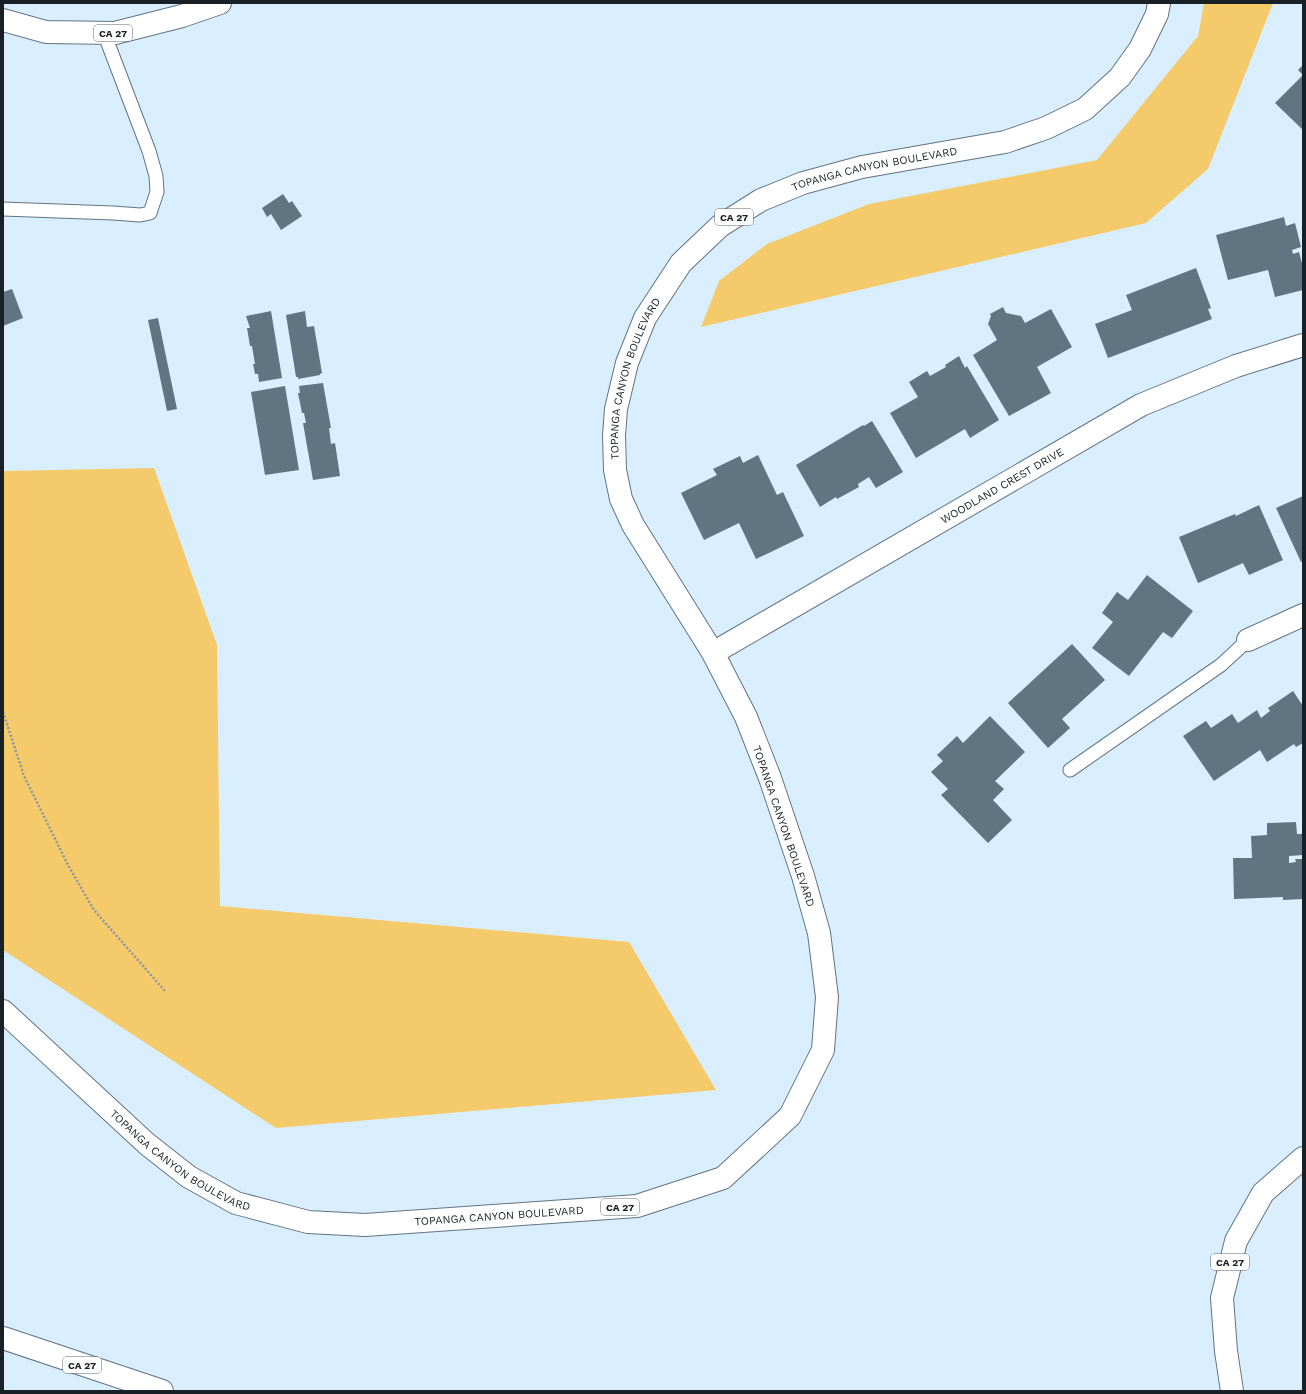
<svg xmlns="http://www.w3.org/2000/svg" width="1306" height="1394" font-family="'Work Sans',sans-serif">
<style>
.green{fill:#f5ca6a}
.building{fill:#617482}
.lines{fill:none;stroke-linecap:round;stroke-linejoin:round}
.lane-casing{stroke:#617481;stroke-width:15}
.street-casing{stroke:#617481;stroke-width:24}
.primary-casing{stroke:#617481;stroke-width:24}
.path{stroke:#8797a2;stroke-width:2.5;stroke-dasharray:2 2;stroke-linecap:butt}
.lane{stroke:#fff;stroke-width:13}
.street{stroke:#fff;stroke-width:22}
.primary{stroke:#fff;stroke-width:22}
.labels{text-anchor:middle;stroke-width:3;stroke-linejoin:round;paint-order:stroke}
.shield{fill:#fff;stroke:#5e6467;stroke-width:1}
.shield-label{font-size:10px;font-weight:bold;fill:#192126}
.street-label{font-size:11px;fill:#192126;stroke:#fff}
</style>
<rect width="100%" height="100%" fill="#d9eefe"/>
<!-- green -->
<g class="green">
<polygon points="1204,3 1273,3 1208,169 1146,223 701,327 719,281 767,244 869,204 1097,160 1198,36"/>
<polygon points="154,468 217,645 220,906 629,942 716,1090 276,1128 3,950 3,471"/>
</g>
<!-- building -->
<g class="building">
<polygon points="1303,65 1303,130 1275,103 1303,75 1298,70"/>
<polygon points="283,194 289,203 292,201 302,216 281,230 271,214 267,217 262,208"/>
<polygon points="1284,217 1286,226 1295,223 1301,247 1292,250 1293,254 1299,252 1303,267 1303,290 1275,297 1268,270 1228,280 1216,235"/>
<polygon points="1196,268 1211,308 1208,309 1212,319 1108,358 1095,324 1132,310 1126,295"/>
<polygon points="12,289 23,318 3,326 3,292"/>
<polygon points="1003,307 1006,313 1021,316 1025,323 1051,309 1072,347 1037,367 1051,393 1009,416 973,355 997,340 988,324 991,316 990,314"/>
<polygon points="271,311 282,378 259,382 258,374 255,374 253,364 255,364 252,346 250,346 247,328 250,328 246,316"/>
<polygon points="305,311 307,327 314,326 322,373 320,374 320,375 298,379 298,377 296,377 286,315"/>
<polygon points="158,318 177,409 167,411 148,320"/>
<polygon points="959,356 965,368 967,366 999,420 970,438 965,429 916,458 890,413 918,397 909,382 927,371 930,376 946,367 945,365"/>
<polygon points="323,383 331,428 329,428 331,444 335,443 340,476 313,480 303,423 306,423 304,413 302,413 298,393 300,393 299,386"/>
<polygon points="285,386 299,470 265,475 251,392"/>
<polygon points="872,421 903,472 876,488 869,477 858,484 859,487 837,499 836,497 820,507 796,465 863,425 864,426"/>
<polygon points="758,455 777,495 783,492 804,536 756,559 739,523 704,540 681,493 717,475 713,469 740,456 743,463"/>
<polygon points="1303,496 1303,561 1301,562 1276,508"/>
<polygon points="1259,505 1283,560 1249,575 1243,563 1198,583 1179,537 1235,514 1236,516"/>
<polygon points="1147,575 1193,611 1172,638 1163,632 1129,676 1092,648 1113,622 1102,613 1117,592 1128,600"/>
<polygon points="1072,644 1105,680 1062,719 1070,728 1048,748 1008,703"/>
<polygon points="1293,691 1303,706 1303,743 1296,747 1294,744 1267,762 1260,750 1214,781 1183,736 1206,721 1211,728 1232,714 1238,723 1257,710 1261,718 1270,711 1268,708"/>
<polygon points="990,716 1025,752 995,781 1004,789 993,800 1012,820 988,843 941,795 948,789 931,772 943,761 937,755 957,736 963,743"/>
<polygon points="1296,822 1297,834 1303,834 1303,855 1289,856 1289,863 1296,862 1295,859 1303,859 1303,899 1283,900 1283,897 1234,899 1233,858 1252,858 1251,836 1267,835 1267,823"/>
</g>
<g class="lines">
<!-- lane casing -->
<g class="lane-casing">
<g id="lane">
<polyline points="3,209 113,213 140,215 150,213 157,192 156,176 149,151 104,33"/>
<polyline points="1070,770 1221,665 1248,640"/>
</g>
</g>
<!-- street casing -->
<g class="street-casing">
<g id="street">
<polyline points="1248,640 1303,615"/>
<path id="s1" d="M713 653 1141 405 1236 366 1303 345"/>
</g>
</g>
<!-- primary casing -->
<g class="primary-casing">
<g id="primary">
<polyline points="3,20 46,32 115,33 182,16 220,3"/>
<path id="s2" d="M3 1011 147 1144 189 1177 236 1203 308 1222 365 1225 637 1206 723 1178 790 1116 823 1050 827 997 819 933 803 876 770 778 746 717 713 653 633 525 621 499 615 470 614 435 616 409 627 363 645 318 681 263 720 226 761 200 803 183 862 167 1005 142 1046 128 1085 109 1120 77 1140 49 1157 14 1159 3"/>
<polyline points="3,1338 162,1391"/>
<polyline points="1232,1391 1226,1351 1222,1298 1236,1241 1263,1193 1303,1158"/>
</g>
</g>
<!-- path -->
<polyline class="path" points="3,712 24,776 68,865 94,910 165,991"/>
<!-- lane -->
<use href="#lane" class="lane"/>
<!-- street -->
<use href="#street" class="street"/>
<!-- primary -->
<use href="#primary" class="primary"/>
</g>
<g class="labels">
<!-- shield labels -->
<g class="shield">
<rect x="94" y="25" width="38" height="16" rx="3"/>
<rect x="715" y="209" width="38" height="16" rx="3"/>
<rect x="601" y="1199" width="38" height="16" rx="3"/>
<rect x="1211" y="1254" width="38" height="16" rx="3"/>
<rect x="63" y="1357" width="38" height="16" rx="3"/>
</g>
<g class="shield-label">
<text x="113" y="37">CA 27</text>
<text x="734" y="221">CA 27</text>
<text x="620" y="1211">CA 27</text>
<text x="1230" y="1266">CA 27</text>
<text x="82" y="1369">CA 27</text>
</g>
<!-- street labels -->
<g class="street-label">
<text dy="4" stroke="none"><textPath href="#s2" startOffset="2033">TOPANGA CANYON BOULEVARD</textPath></text>
<text dy="4" stroke="none"><textPath href="#s2" startOffset="1685">TOPANGA CANYON BOULEVARD</textPath></text>
<text dy="4" stroke="none"><textPath href="#s1" startOffset="334">WOODLAND CREST DRIVE</textPath></text>
<text transform="translate(784 826) rotate(71)" y="4">TOPANGA CANYON BOULEVARD</text>
<text dy="4" stroke="none"><textPath href="#s2" startOffset="233">TOPANGA CANYON BOULEVARD</textPath></text>
<text dy="4" stroke="none"><textPath href="#s2" startOffset="569">TOPANGA CANYON BOULEVARD</textPath></text>
</g>
</g>
<!-- border -->
<rect width="1306" height="1394" fill="none" stroke="#192126" stroke-width="8"/>
</svg>
